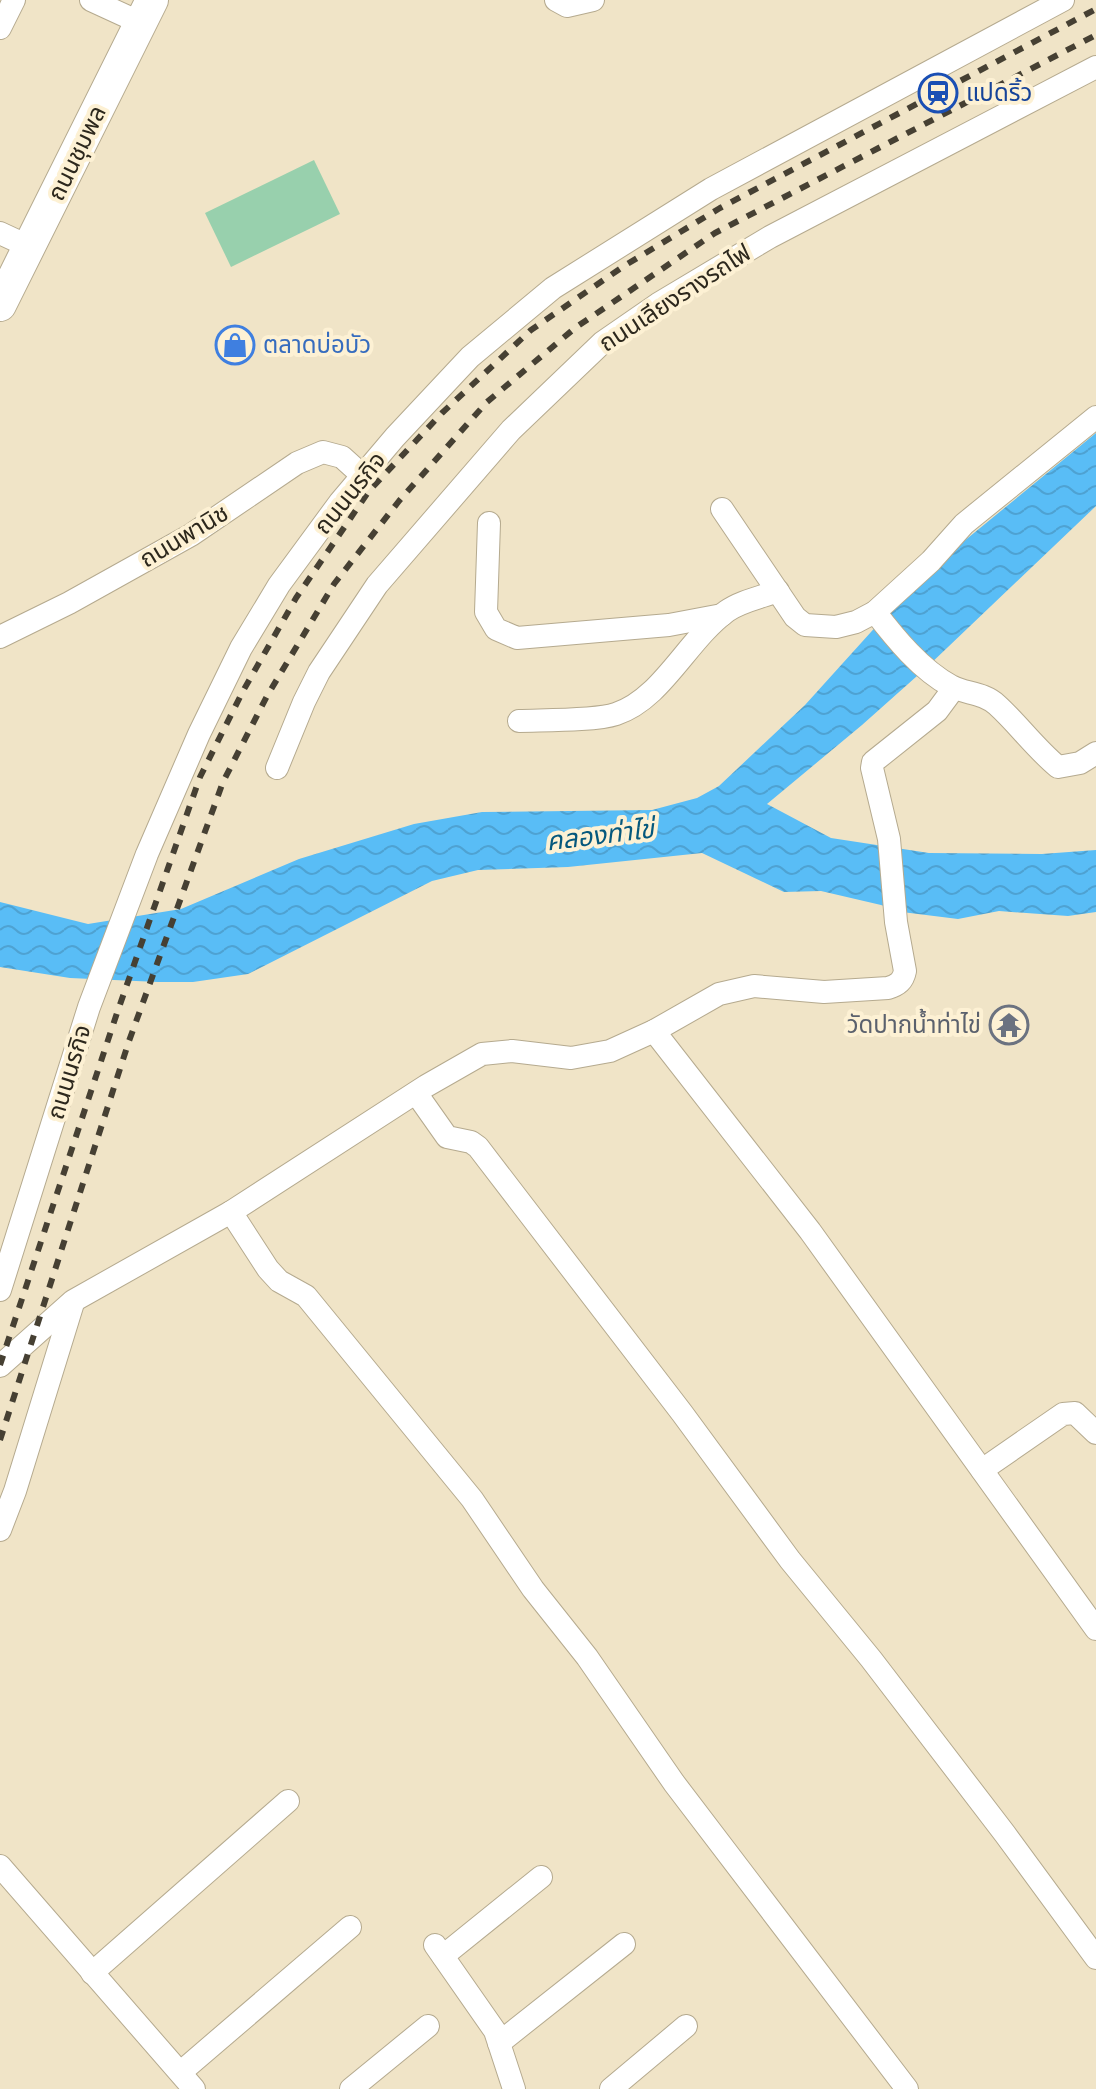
<svg xmlns="http://www.w3.org/2000/svg" width="1096" height="2089" font-family="'PT Sans','Noto Sans Thai',sans-serif">
<style>
.pitch{fill:#98d0ad}
.water{fill:url(#water-waves)}
.lines{fill:none;stroke-linecap:round;stroke-linejoin:round}
.street-casing{stroke:#b5aa8f;stroke-width:24}
.secondary-casing{stroke:#b5aa8f;stroke-width:34}
.street{stroke:#fff;stroke-width:22}
.secondary{stroke:#fff;stroke-width:32}
.rail{stroke:#464033;stroke-width:6;stroke-dasharray:10 10;stroke-linecap:butt}
.labels{text-anchor:middle;stroke-width:8;stroke-linejoin:round;paint-order:stroke}
.transit-label{font-size:24px;fill:#164399;stroke:#fdf1d4;text-anchor:start}
.street-label{font-size:24px;fill:#2d281d;stroke:#fdf1d4}
.shop-label{font-size:24px;fill:#366cbe;stroke:#fdf1d4;text-anchor:start}
.worship-label{font-size:24px;fill:#5b616d;stroke:#fdf1d4;text-anchor:end}
.water-label{font-size:26px;font-style:italic;fill:#05587d;stroke:#fdf1d4}
</style>
<defs>
<pattern id="water-waves" width="16" height="10" patternUnits="userSpaceOnUse" patternTransform="scale(2)"><rect width="16" height="10" fill="#59bdf6"/><path d="M0 5q4-4 8 0t8 0" fill="none" stroke="#4ea2d2"/></pattern>
</defs>
<rect width="100%" height="100%" fill="#f0e4c7"/>
<!-- pitch -->
<polygon class="pitch" points="314,160 340,214 231,267 205,213"/>
<!-- water -->
<polygon class="water" points="1096,433 1096,506 926,668 862,725 767,804 831,838 929,853 1042,854 1096,850 1096,912 1068,916 999,911 958,919 902,912 881,905 821,891 784,892 702,853 568,867 478,870 432,881 248,974 193,982 158,982 70,978 0,967 0,902 88,924 181,909 299,859 414,824 482,812 652,810 697,798 719,786 805,705 899,601 952,551"/>
<g class="lines">
<!-- street casing -->
<g class="street-casing">
<g id="street">
<polyline points="91,0 141,23"/>
<polyline points="556,0 567,6 593,0"/>
<polyline points="0,28 14,0"/>
<polyline points="0,233 30,247"/>
<polyline points="722,509 795,617 805,625 836,627 856,622 875,612 931,561 964,524 1096,417"/>
<polyline points="489,523 486,612 496,629 517,638 669,625 722,615"/>
<path d="M875 612C895 638 921 670 951 686 965 694 983 692 997 705 1018 724 1035 748 1058 767L1080 763 1096 753"/>
<polyline points="0,637 69,603 191,535 297,463 323,452 342,457 363,476"/>
<path d="M519 721C543 720 595 721 616 714 662 699 687 640 727 611 741 601 762 597 778 591"/>
<polyline points="277,768 304,702 319,672 377,585 511,430 603,342 658,304 770,237 1096,67"/>
<polyline points="654,1031 810,1231 1096,1629"/>
<polyline points="416,1093 447,1137 471,1142 478,1147 682,1413 790,1560 871,1659 1005,1834 1096,1958"/>
<polyline points="231,1212 268,1269 279,1281 306,1296 472,1499 533,1589 587,1657 674,1783 907,2089"/>
<polyline points="0,1290 89,1007 147,854 199,734 241,648 279,585 340,502 395,437 470,357 553,288 711,189 1063,0"/>
<path d="M0 1366 73 1301 231 1212 426 1086 482 1054 512 1051 571 1058 610 1051 654 1031 719 994 754 986 824 992 888 988C898 985 903 981 905 971L896 922 889 839 872 768 873 762 937 711 954 688"/>
<polyline points="982,1470 1063,1414 1075,1413 1096,1433"/>
<polyline points="0,1530 15,1491 73,1303"/>
<polyline points="0,1866 194,2089"/>
<polyline points="435,1945 495,2031 514,2089"/>
<polyline points="443,1956 541,1877"/>
<polyline points="92,1973 288,1801"/>
<polyline points="499,2043 624,1944"/>
<polyline points="181,2072 350,1927"/>
<polyline points="351,2089 428,2026"/>
<polyline points="611,2089 686,2026"/>
</g>
</g>
<!-- secondary casing -->
<g class="secondary-casing">
<polyline id="secondary" points="0,305 152,0"/>
</g>
<!-- street -->
<use href="#street" class="street"/>
<!-- secondary -->
<use href="#secondary" class="secondary"/>
<!-- rail -->
<g class="rail">
<polyline points="0,1365 117,1013 200,777 243,691 296,598 369,491 442,413 531,330 624,266 720,208 1096,9"/>
<polyline points="0,1440 129,1041 223,782 267,696 334,584 399,501 487,402 575,328 715,233 1096,35"/>
</g>
</g>
<!-- icons -->
<defs>
<g id="station-ring" transform="scale(2)"><circle r="9.5" fill="#fdf1d4" stroke="#1a4fb4" stroke-width="1.5"/><path d="M-3-6H3Q5-6 5-4V2Q5 4 3 4L4.5 6H3L1.5 4h-3L-3 6H-4.5L-3 4Q-5 4-5 2V-4Q-5-6-3-6ZM-3.5-4v3h7v-3ZM-3.5 1v1.5H-2V1ZM2 1v1.5H3.5V1Z" fill="#1a4fb4"/></g>
<g id="shop-ring" transform="scale(2)"><circle r="9.5" fill="#fdf1d4" stroke="#3f7fe0" stroke-width="1.5"/><path d="M-5-2.5h2.3a2.7 3.5 0 0 1 5.4 0H5L5.5 6h-11ZM-1.5-2.5h3a1.5 2.3 0 0 0-3 0Z" fill="#3f7fe0"/></g>
<g id="temple-ring" transform="scale(2)"><circle r="9.5" fill="#fdf1d4" stroke="#6b7280" stroke-width="1.5"/><path d="M0-6L5-2H3V0L6.5 2.5H4V6H1.5V3h-3V6H-4V2.5H-6.5L-3 0V-2H-5Z" fill="#6b7280"/></g>
</defs>
<g fill-rule="evenodd">
<use href="#station-ring" x="938" y="93"/>
<use href="#shop-ring" x="235" y="345"/>
<use href="#temple-ring" x="1009" y="1025"/>
</g>
<g class="labels">
<!-- transit labels -->
<g class="transit-label">
<text x="966" y="101">แปดริ้ว</text>
</g>
<!-- street labels -->
<g class="street-label">
<text transform="translate(77 153) rotate(-64)" y="8">ถนนชุมพล</text>
<text transform="translate(675 298) rotate(-33)" y="8">ถนนเลียงรางรถไฟ</text>
<text transform="translate(350 493) rotate(-51)" y="8">ถนนนรกิจ</text>
<text transform="translate(184 536) rotate(-31)" y="8">ถนนพานิช</text>
<text transform="translate(69 1072) rotate(-73)" y="8">ถนนนรกิจ</text>
</g>
<!-- shop labels -->
<g class="shop-label">
<text x="263" y="353">ตลาดบ่อบัว</text>
</g>
<!-- worship labels -->
<g class="worship-label">
<text x="981" y="1033">วัดปากน้ำท่าไข่</text>
</g>
<!-- water labels -->
<g class="water-label">
<text transform="translate(600 835) rotate(-7)" y="9">คลองท่าไข่</text>
</g>
</g>
</svg>
